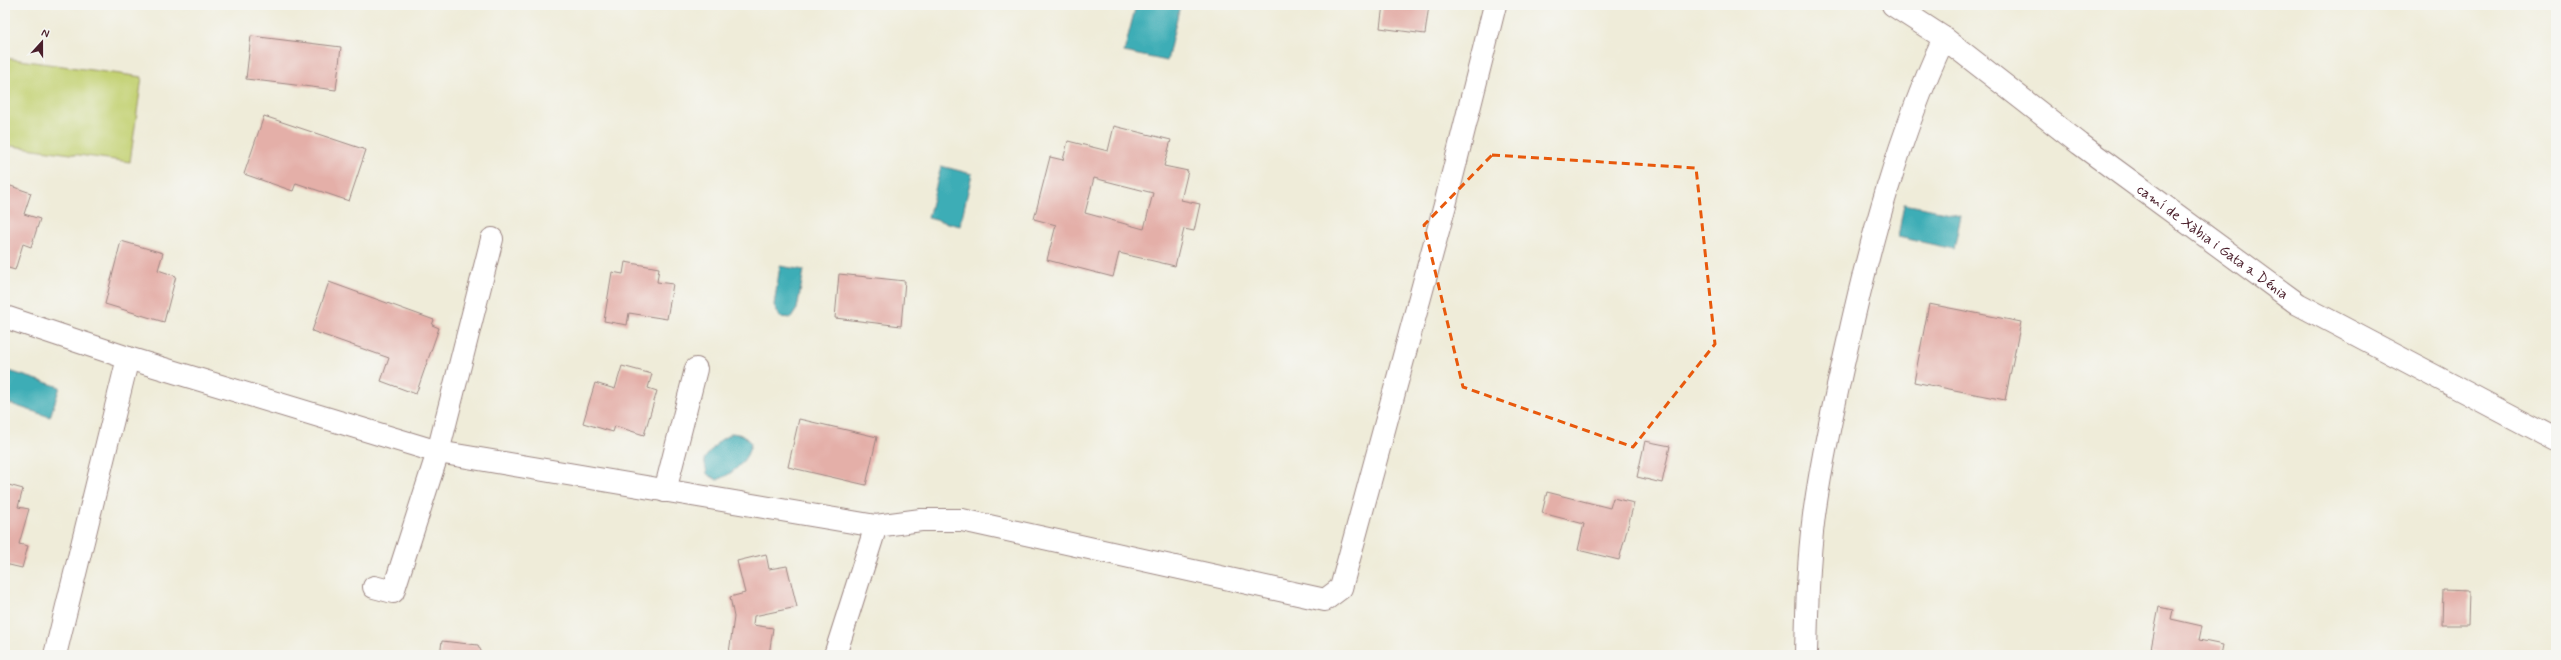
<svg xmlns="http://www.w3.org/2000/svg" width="2561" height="660" font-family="Mynerve,sans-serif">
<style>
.green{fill:#c3d172;stroke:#86784e}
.water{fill:#3cadb6;stroke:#436670}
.building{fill:#e4afa8;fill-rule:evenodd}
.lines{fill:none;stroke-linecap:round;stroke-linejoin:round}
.minor-casing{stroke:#9c8682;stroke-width:24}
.minor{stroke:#fff;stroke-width:22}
.marked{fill:none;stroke:#e8590c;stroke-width:3;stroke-dasharray:8 5;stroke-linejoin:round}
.labels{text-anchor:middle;stroke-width:4;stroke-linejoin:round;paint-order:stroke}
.street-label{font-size:15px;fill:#4a1f2b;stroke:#f6f6f2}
</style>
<rect width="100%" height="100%" fill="#f6f6f2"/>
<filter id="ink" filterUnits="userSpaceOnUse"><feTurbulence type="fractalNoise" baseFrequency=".025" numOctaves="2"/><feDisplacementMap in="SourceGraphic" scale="8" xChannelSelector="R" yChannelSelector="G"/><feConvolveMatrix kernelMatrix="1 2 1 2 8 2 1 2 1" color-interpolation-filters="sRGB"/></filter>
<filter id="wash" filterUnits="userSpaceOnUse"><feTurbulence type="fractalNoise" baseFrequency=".012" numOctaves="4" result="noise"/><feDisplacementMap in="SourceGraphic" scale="16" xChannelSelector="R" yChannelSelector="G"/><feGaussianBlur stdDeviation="0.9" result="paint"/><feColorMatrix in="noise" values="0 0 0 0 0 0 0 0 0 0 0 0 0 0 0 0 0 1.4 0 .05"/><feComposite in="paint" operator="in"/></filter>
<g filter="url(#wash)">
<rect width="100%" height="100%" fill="#efecd9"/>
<!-- green -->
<polygon class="green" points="5,58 142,77 130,162 5,145"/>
<!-- water -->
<g class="water">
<polygon points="1136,5 1180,5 1167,61 1124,52"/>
<polygon points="941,166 972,174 960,226 928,218"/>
<polygon points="1904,204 1961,215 1954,249 1898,237"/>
<polygon points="780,266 804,270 797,309 791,318 780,317 774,305"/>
<polygon points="6,370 60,387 50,417 5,402"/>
<path d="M732 433 743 435 751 443C748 461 733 474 717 480L707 474 704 459 719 441Z"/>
</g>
<g id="blocks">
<!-- building -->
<g class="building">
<polygon points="1383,5 1429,5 1425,34 1380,28"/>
<polygon points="251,36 341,47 336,90 246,79"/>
<polygon points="264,116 366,150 349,201 296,183 293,191 244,174"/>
<path d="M1114 126 1171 140 1164 166 1188 171 1181 200 1200 204 1194 231 1184 229 1175 266 1119 253 1113 277 1047 260 1056 225 1034 219 1050 157 1063 160 1068 141 1108 151ZM1094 178 1153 193 1144 229 1085 213Z"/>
<polygon points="5,184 31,193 24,214 40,219 31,247 23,244 15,270 5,267"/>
<polygon points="121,241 163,253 158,270 176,276 164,322 105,304"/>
<polygon points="625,262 659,268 657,282 673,284 667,319 629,313 627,325 604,321 612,272 623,274"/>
<polygon points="839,274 905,281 901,326 835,318"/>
<polygon points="329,282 434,320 432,325 439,328 416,394 381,381 389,358 312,331"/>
<polygon points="1929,304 2021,322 2005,400 1914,382"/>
<polygon points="622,366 652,374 648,388 657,391 644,435 615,426 613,432 583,423 595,383 615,389"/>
<polygon points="799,419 877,437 866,485 788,467"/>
<polygon points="1645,441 1670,446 1662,483 1637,477"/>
<polygon points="5,484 23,489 18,507 29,509 19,544 28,546 22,568 5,564"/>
<polygon points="1547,492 1610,508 1613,498 1634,503 1619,560 1578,550 1584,524 1542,513"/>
<polygon points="766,554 769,569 787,566 797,607 754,616 753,625 773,628 769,655 729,653 734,617 730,597 745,593 737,561"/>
<polygon points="2443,590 2469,591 2468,625 2442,625"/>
<polygon points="2159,607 2173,610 2171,619 2202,626 2199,640 2223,645 2221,655 2150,654"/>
<polygon points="442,641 478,645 483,655 440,655"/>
</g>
</g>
</g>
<g filter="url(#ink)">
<use href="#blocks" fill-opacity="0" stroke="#9c8682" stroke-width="1"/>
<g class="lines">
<!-- minor casing -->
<g class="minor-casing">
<g id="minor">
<path id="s1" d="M1893 5 1944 38 2080 144 2298 304 2556 440"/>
<polyline points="5,317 128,358 438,452 876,526 921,520 962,520 1325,600 1341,588 1445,205 1495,5"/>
<polyline points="665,491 696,369"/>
<polyline points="374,587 393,592 438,452 492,239"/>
<polyline points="55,655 128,358"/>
<polyline points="835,655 876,526"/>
<path d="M1806 655C1807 608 1808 561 1814 515 1822 457 1835 399 1848 342 1871 238 1899 135 1944 38"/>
</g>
</g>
<!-- minor -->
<use href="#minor" class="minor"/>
</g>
</g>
<!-- marked area -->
<path class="marked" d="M1492 155 1696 168 1715 344 1633 447 1463 387 1424 225Z"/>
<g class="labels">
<!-- street labels -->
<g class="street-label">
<text dy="5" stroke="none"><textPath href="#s1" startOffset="398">camí de Xàbia i Gata a Dénia</textPath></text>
</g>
</g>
<!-- margin -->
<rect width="2561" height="660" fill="none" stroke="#f6f6f2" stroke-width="20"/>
<!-- north arrow -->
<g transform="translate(42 42) rotate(21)" stroke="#f6f6f2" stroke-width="3" paint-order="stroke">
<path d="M0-3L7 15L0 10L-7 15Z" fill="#4a1f2b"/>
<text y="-6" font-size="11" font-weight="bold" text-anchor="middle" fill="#4a1f2b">N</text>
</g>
</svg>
